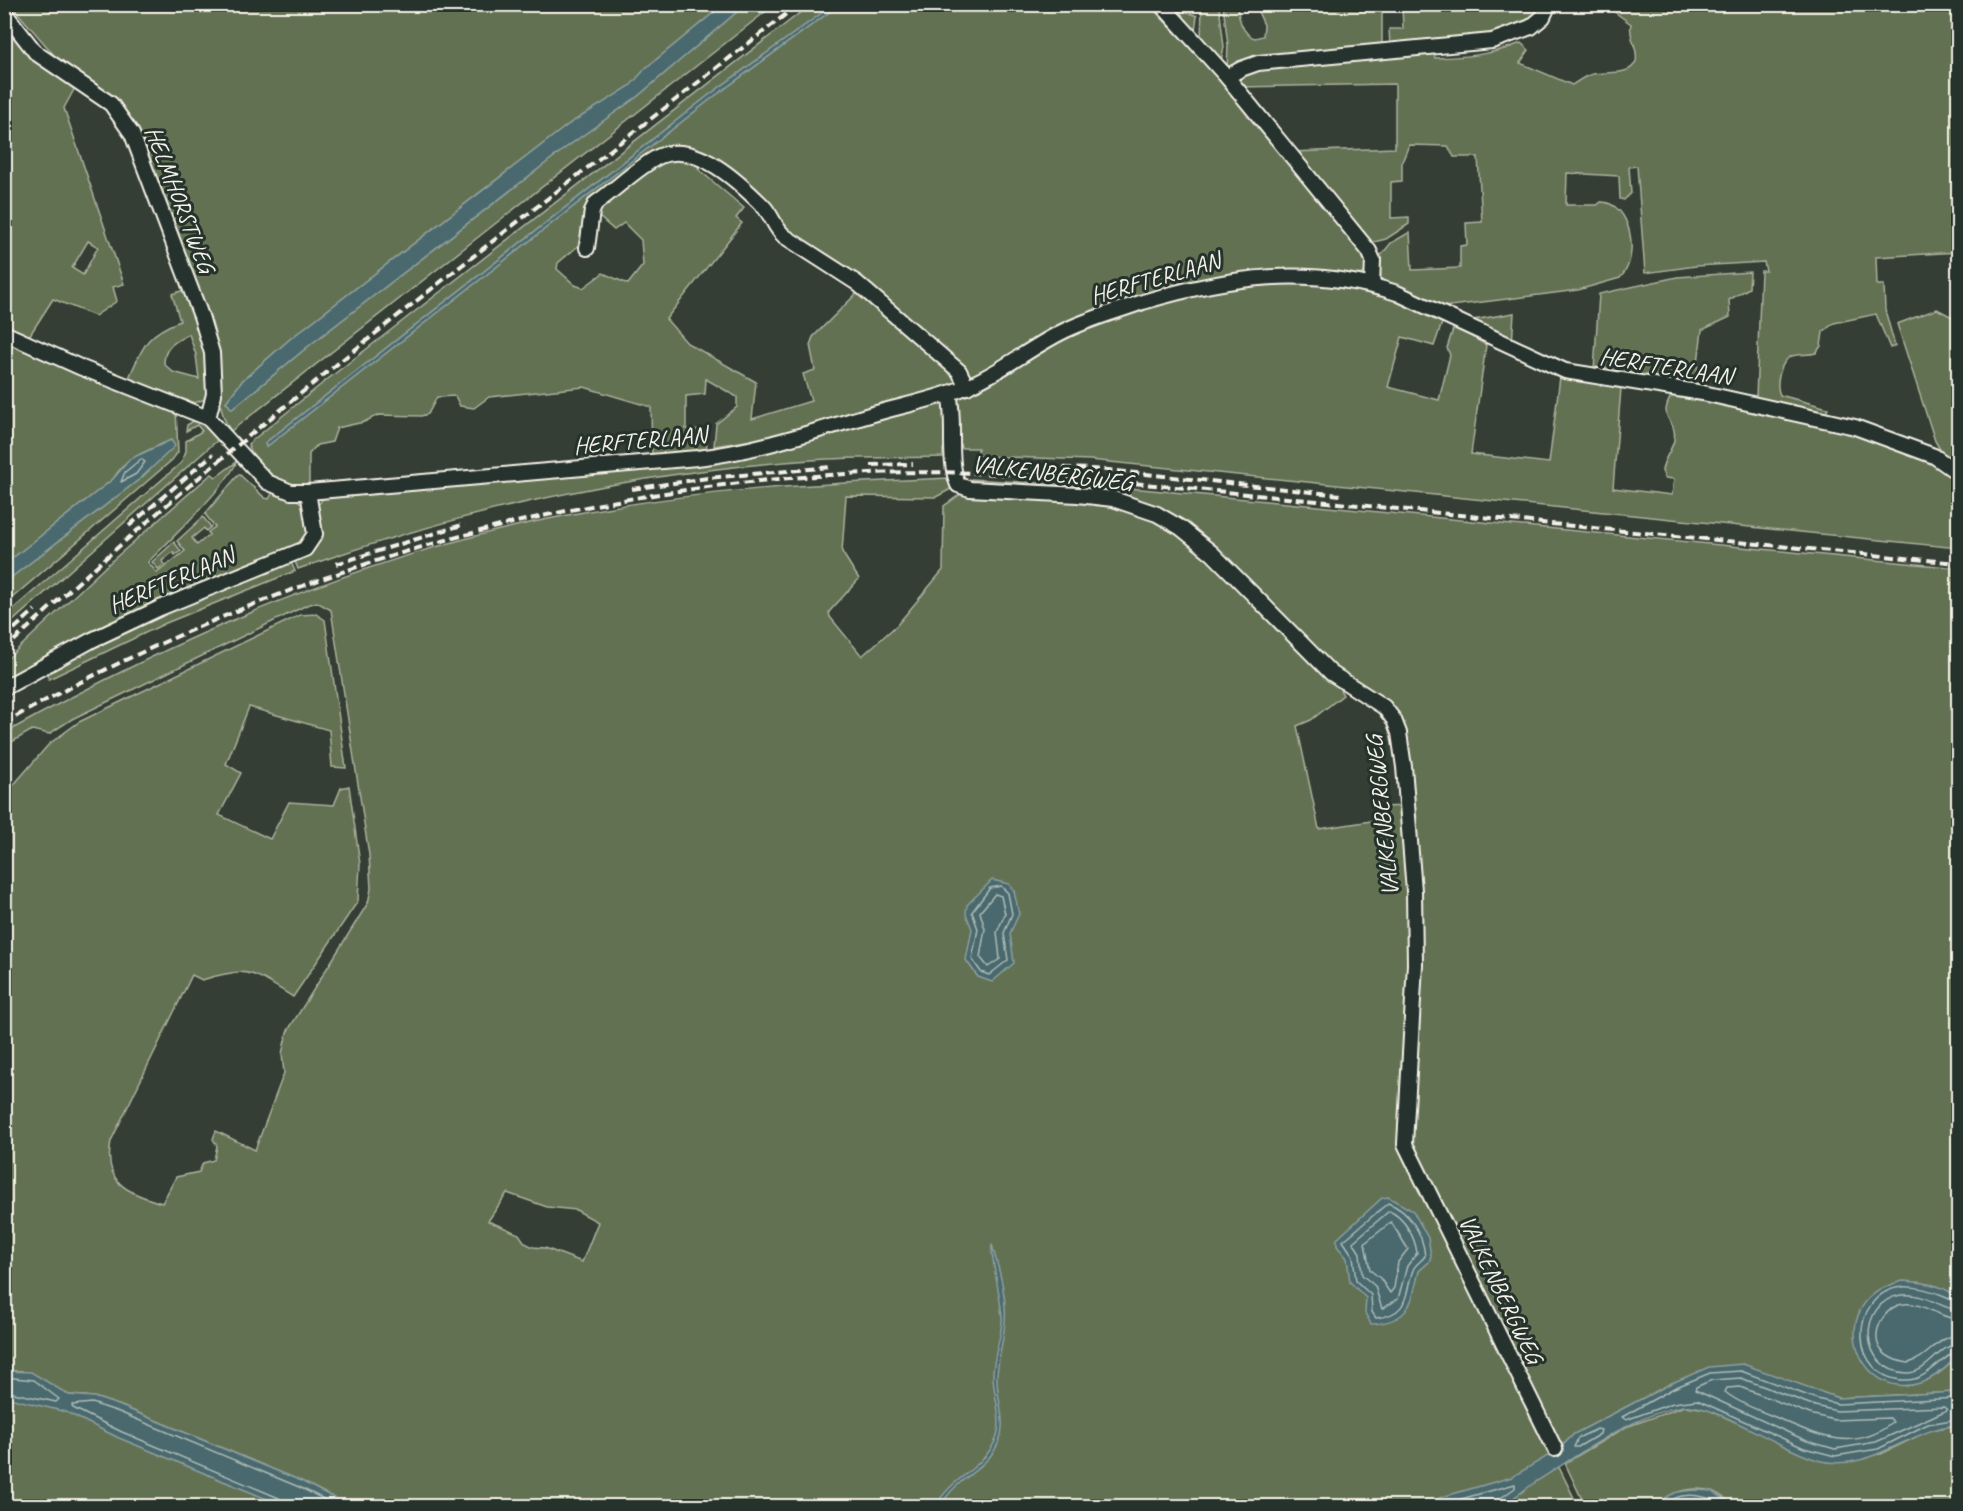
<svg xmlns="http://www.w3.org/2000/svg" width="1963" height="1511" font-family="Caveat,sans-serif">
<style>
.green{fill:#637152;stroke:#acb19d;stroke-width:1.5;fill-rule:evenodd}
.water{fill:#48696e;stroke:#8d9f9f;stroke-width:1.5}
.lines{fill:none;stroke-linecap:round;stroke-linejoin:round}
.shore{stroke:#afbbb7;stroke-width:1.5}
.minor-casing{stroke:#f4f1e8;stroke-width:18}
.minor{stroke:#26332d;stroke-width:14}
.rail{stroke:#f4f1e8;stroke-width:4;stroke-dasharray:9 4.5;stroke-linecap:butt}
.labels{text-anchor:middle;stroke-width:6;stroke-linejoin:round;paint-order:stroke}
.street-label{font-size:24px;fill:#f4f1e8;stroke:#26332d}
</style>
<rect width="100%" height="100%" fill="#343e35"/>
<filter id="ink" filterUnits="userSpaceOnUse"><feTurbulence type="fractalNoise" baseFrequency=".0167" numOctaves="2"/><feDisplacementMap in="SourceGraphic" scale="12" xChannelSelector="R" yChannelSelector="G"/><feConvolveMatrix kernelMatrix="1 2 1 2 8 2 1 2 1" color-interpolation-filters="sRGB"/></filter>
<g filter="url(#ink)">
<!-- green -->
<g class="green">
<polygon points="1471,4 1545,5 1536,19 1517,24 1497,36 1390,46 1389,29 1403,29 1402,5"/>
<path d="M11 5H723L646 68 631 86 569 124 290 339 243 380 226 402 232 409 311 344 568 146 638 96 745 5H774L231 431C219 415 220 398 220 379L133 123 118 101 54 55Z"/>
<path d="M810 5H833L709 95 265 443 266 447 712 98 839 5H1149L1216 75 1361 251 1365 259V273L1356 276C1268 263 1219 272 1135 299 1118 304 1100 308 1083 315 1044 332 1009 359 970 376L834 261 780 225 773 209 679 148 587 208 578 246 558 263 557 269 575 285 583 288 603 273 628 284 643 265 641 240 624 223 614 230 598 216 600 207 662 160 674 156 701 165 698 169 744 208 736 218 742 223 666 319 687 343 756 382 752 419 811 401 803 374 815 370 810 345 813 337 858 292 960 381 937 391 785 435 714 446 716 424 737 407V397L706 379 705 394 686 396V429L706 430 707 453 652 457 651 407 584 387 489 397 474 408 460 406 455 396 437 397 428 414 421 416 378 415 364 422 337 428 332 442 317 445 309 454V485C282 487 257 469 248 444L324 382Z"/>
<polygon points="1172,5 1197,16 1195,31 1192,32 1171,9"/>
<polygon points="1202,5 1219,5 1224,47 1221,61 1201,42"/>
<path d="M1223 5H1237C1238 16 1242 35 1255 38L1263 36 1264 25 1255 5H1382V46L1227 69 1228 45Z"/>
<path d="M1605 5H1958V252L1876 257 1877 285H1884L1885 310 1895 346 1890 348 1876 314 1834 323 1823 332 1821 346 1816 353C1809 355 1799 354 1792 356 1780 360 1775 385 1780 395L1828 408 1826 413 1756 398 1761 271H1766L1764 262 1696 266 1645 273 1637 166 1629 167 1631 193 1624 200 1620 199 1619 176 1567 173 1566 205H1597L1601 202C1631 202 1641 258 1620 278L1578 290 1443 307 1386 284 1381 278 1378 259 1391 243 1410 232 1412 270 1460 268V246L1467 245 1466 223 1482 222 1478 157H1454L1448 146 1409 145 1402 162V181L1391 182V218L1409 217V224L1386 239 1370 243 1292 152 1395 148V84L1240 87 1237 82 1238 75 1248 69 1433 52 1435 58C1465 57 1492 55 1521 43L1529 50 1520 63 1572 85C1578 81 1586 75 1593 74 1605 71 1631 77 1636 61 1639 49 1628 37 1631 24Z"/>
<path d="M4 20 76 86 64 108 124 284 113 287 117 301 95 316 53 299 28 338 5 326ZM88 241 98 247 83 275 72 268Z"/>
<polygon points="1750,272 1749,288 1729,300 1730,317 1702,330 1695,388 1594,370 1599,294 1677,277"/>
<path d="M1268 280 1347 286 1398 299 1440 318 1442 323 1434 346 1402 337 1388 387 1439 400 1450 355 1447 348 1454 326 1486 345 1471 454 1549 463 1560 377 1621 388 1613 488 1672 495 1674 479 1665 478 1662 471C1663 458 1672 451 1674 440 1678 419 1657 421 1671 396 1755 409 1892 429 1958 481V548L1090 460 978 456V448H957L958 397 1092 322 1201 291Z"/>
<path d="M187 289C197 320 217 368 205 399L195 403 128 380C143 347 144 335 180 321L172 294ZM189 334 196 355 199 379 173 372 164 364C164 346 175 342 189 334Z"/>
<polygon points="1937,309 1958,320 1958,466 1944,456 1935,441 1897,324"/>
<polygon points="1514,313 1512,346 1468,321"/>
<path d="M5 340 114 388 176 410 178 452 172 460 5 604V582L141 478 174 446 171 440C148 451 128 455 113 479L5 564Z"/>
<path d="M938 401 945 402 950 449H943V457C899 458 855 457 811 460 635 472 463 510 298 569L294 559 304 554 318 505 324 497 695 463Z"/>
<polygon points="195,420 201,420 220,438 5,628 5,616 181,463 186,451 186,441 202,431 197,425 186,431 187,425"/>
<path d="M237 458C240 474 161 549 148 562L157 573 185 551 177 541 203 517 211 527 206 531 204 528 192 538 197 545 209 535 208 532 215 527 205 514 239 474 265 498 269 499 273 492C279 495 286 495 292 497 311 505 311 528 302 543L5 683V661L107 565 209 476 212 474 216 477 235 463Z"/>
<path d="M950 478 951 489 936 497 846 496 842 552 859 579 829 612 830 617 862 656 897 625 943 570 944 506 962 493 1017 494 1135 509 1193 541 1338 686 1343 695 1311 720 1297 726 1319 829 1384 819V807L1404 806 1411 968 1407 1158 1578 1506H350L301 1481 121 1406 94 1397 69 1395 22 1371H5L4 796 49 744 79 722 300 615 316 614 325 620 346 768 332 767 329 730 249 707 226 764 241 773 219 815 270 839 289 802 334 805 341 788 349 786 360 864 358 901 293 997C252 972 250 965 202 980L192 975 111 1141C103 1182 126 1193 162 1203L176 1177 199 1172 203 1163 214 1160 217 1146 213 1139 216 1131 255 1150 284 1073 282 1054 287 1032 368 903 371 889 369 855 331 610 317 602 307 605 72 719 49 734 32 730 5 746V733C183 634 372 552 573 514 698 490 823 483 950 478ZM507 1193 547 1207 576 1210 598 1222 582 1262 545 1248 533 1247 525 1243 519 1234 488 1221Z"/>
<path d="M971 479 1141 489 1958 568V1301L1954 1294 1920 1282 1874 1293 1858 1316 1906 1386C1927 1383 1945 1371 1958 1355V1392L1838 1398 1743 1365 1672 1383 1574 1434 1558 1450 1410 1148 1414 1037 1401 729 1340 676 1226 560 1148 507 971 486Z"/>
<polygon points="174,542 181,551 175,555 173,552 162,561 164,565 158,569 152,562"/>
<polygon points="290,560 295,571 166,623 49,679 44,670 94,643"/>
<polygon points="4,1391 71,1404 296,1506 5,1506"/>
<path d="M1685 1406 1707 1409 1819 1460 1881 1454 1930 1430 1958 1425V1506H1735C1728 1501 1719 1493 1711 1491 1692 1486 1669 1491 1658 1506H1585L1565 1463 1626 1427Z"/>
</g>
<!-- water -->
<g class="water">
<polygon points="723,5 745,5 638,96 568,146 311,344 232,409 226,402 243,380 290,339 569,124 630,86 646,68"/>
<polygon points="833,5 839,5 712,98 266,447 265,443 709,95"/>
<polygon points="171,440 175,446 141,478 5,582 5,564 113,479 130,459"/>
<polygon points="992,880 1009,884 1014,891 1019,914 1010,933 1014,963 992,982 978,977 966,960 972,929 966,914 967,905"/>
<path d="M1388 1197 1413 1211 1428 1238 1431 1256 1429 1262 1419 1271C1411 1303 1411 1322 1371 1324L1365 1313 1366 1298 1350 1282 1347 1258 1337 1246V1239L1382 1198Z"/>
<path d="M992 1245C999 1270 1007 1295 1005 1321 1004 1339 998 1357 997 1376 996 1403 1011 1425 994 1451 980 1473 954 1480 941 1506H936C950 1479 978 1471 992 1447 1007 1423 993 1400 993 1375 993 1357 1001 1339 1002 1321 1003 1306 989 1249 992 1245Z"/>
<path d="M1903 1281C1920 1282 1949 1284 1958 1301V1355C1878 1447 1803 1304 1903 1281Z"/>
<path d="M1743 1364 1838 1398 1958 1392V1425C1910 1428 1873 1472 1821 1461 1786 1453 1711 1401 1683 1406 1628 1417 1580 1454 1534 1483 1524 1490 1512 1500 1501 1506 1491 1510 1438 1506 1424 1506L1442 1497 1512 1477 1558 1450 1574 1434 1672 1383 1709 1367Z"/>
<polygon points="5,1371 31,1372 69,1395 94,1397 121,1406 301,1481 350,1506 284,1506 119,1438 66,1412 5,1397"/>
<path d="M1696 1490 1712 1491 1735 1506H1658C1668 1492 1679 1491 1696 1490Z"/>
</g>
<g class="lines">
<!-- shore -->
<g class="shore">
<polygon points="141,459 145,462 136,474 121,482 125,472"/>
<polygon points="1001,886 1008,893 1012,914 1004,933 1008,960 989,975 981,972 972,959 978,929 972,912 990,888"/>
<polygon points="995,894 1001,896 1005,914 997,932 1000,959 988,967 980,957 985,929 980,912"/>
<path d="M1388 1203C1409 1211 1423 1233 1425 1256 1422 1261 1415 1264 1413 1270 1404 1294 1411 1314 1376 1318L1372 1312 1371 1295 1356 1281 1353 1256 1343 1241Z"/>
<path d="M1389 1211C1404 1217 1415 1237 1417 1253L1407 1266 1398 1299 1382 1309 1375 1286 1362 1275 1360 1253 1353 1242Z"/>
<polygon points="1391,1222 1408,1249 1398,1262 1394,1288 1390,1293 1380,1278 1370,1270 1365,1243"/>
<path d="M1958 1303C1953 1302 1952 1299 1947 1297 1934 1291 1916 1286 1902 1287 1847 1293 1848 1382 1908 1380 1929 1379 1945 1353 1958 1352"/>
<path d="M1958 1310C1941 1309 1925 1292 1901 1295 1857 1302 1858 1371 1907 1373 1928 1373 1939 1345 1958 1344"/>
<path d="M1958 1319C1940 1319 1925 1302 1904 1304 1885 1305 1868 1335 1882 1351 1889 1359 1898 1361 1908 1363 1927 1359 1938 1336 1958 1335"/>
<polyline points="4,1377 34,1380 59,1399 56,1402 4,1391"/>
<polygon points="1741,1378 1815,1406 1837,1411 1944,1407 1947,1410 1876,1442 1835,1449 1807,1441 1695,1390 1696,1387 1712,1380"/>
<path d="M1740 1387 1810 1414 1834 1420 1890 1418 1893 1422C1854 1455 1814 1434 1775 1417 1758 1410 1739 1403 1725 1392L1727 1388Z"/>
<polyline points="1958,1398 1838,1404 1817,1399 1741,1371 1710,1373 1674,1388 1622,1417 1626,1420 1673,1403 1697,1400 1804,1448 1835,1456 1878,1449 1928,1424 1958,1419"/>
<polygon points="1597,1429 1601,1430 1600,1434 1578,1447 1574,1447 1578,1438"/>
<polyline points="284,1506 279,1498 122,1432 73,1408 72,1405 92,1403 119,1412 299,1487 338,1506"/>
<polyline points="1436,1506 1515,1484 1515,1488 1498,1500 1497,1506"/>
<path d="M1666 1506C1678 1488 1710 1496 1725 1506"/>
</g>
<!-- minor casing -->
<g class="minor-casing">
<g id="minor">
<polyline points="1161,4 1227,77 1369,251 1373,260 1372,285"/>
<polyline points="4,12 36,53 111,104 132,134 201,316 212,353 214,394 208,418"/>
<polyline points="1227,77 1241,69 1258,63 1492,41 1531,27 1543,17 1549,4"/>
<path d="M587 248 592 211 596 203C615 190 640 165 660 156 696 141 739 182 763 206 772 215 774 227 784 236L857 283 959 371 967 387"/>
<path d="M4 333 82 368 208 418 267 482 291 492H308L697 458C757 451 815 431 873 414 904 405 938 399 968 386 1003 371 1032 346 1066 330 1091 318 1117 311 1143 302 1230 276 1309 265 1397 293L1565 371 1703 393 1855 427 1934 456 1958 473"/>
<path d="M949 393C956 423 947 457 958 485L970 489 1078 495 1113 499 1157 514 1181 528 1212 553 1331 673 1384 707 1394 720 1399 733 1404 767 1414 891 1415 964 1405 1144 1555 1449"/>
<polyline points="4,688 92,640 160,608 305,549 315,534 308,492"/>
</g>
</g>
<!-- minor -->
<use href="#minor" class="minor"/>
<!-- rail -->
<g class="rail">
<polyline points="871,465 913,464"/>
<polyline points="1009,465 1108,470 1340,495"/>
<polyline points="632,489 708,478 832,467"/>
<polyline points="129,526 213,454"/>
<polyline points="336,564 465,524"/>
<polyline points="4,638 35,610"/>
<path d="M4 650C254 417 530 214 799 4"/>
<path d="M4 723C264 577 549 491 846 474 1004 466 1160 486 1317 501 1531 522 1745 543 1958 563"/>
</g>
</g>
</g>
<g class="labels">
<!-- street labels -->
<g class="street-label">
<text transform="translate(180 199) rotate(69)" y="8">HELMHORSTWEG</text>
<text transform="translate(1155 278) rotate(-16)" y="8">HERFTERLAAN</text>
<text transform="translate(1666 366) rotate(9)" y="8">HERFTERLAAN</text>
<text transform="translate(640 440) rotate(-5)" y="8">HERFTERLAAN</text>
<text transform="translate(1052 473) rotate(7)" y="8">VALKENBERGWEG</text>
<text transform="translate(171 580) rotate(-23)" y="8">HERFTERLAAN</text>
<text transform="translate(1382 816) rotate(-96)" y="8">VALKENBERGWEG</text>
<text transform="translate(1501 1289) rotate(64)" y="8">VALKENBERGWEG</text>
</g>
</g>
<!-- margin -->
<rect width="1963" height="1511" fill="none" stroke="#26332d" stroke-width="24"/>
<rect x="12" y="12" width="1939" height="1487" fill="none" stroke="#f4f1e8" stroke-width="2" filter="url(#ink)"/>
</svg>
